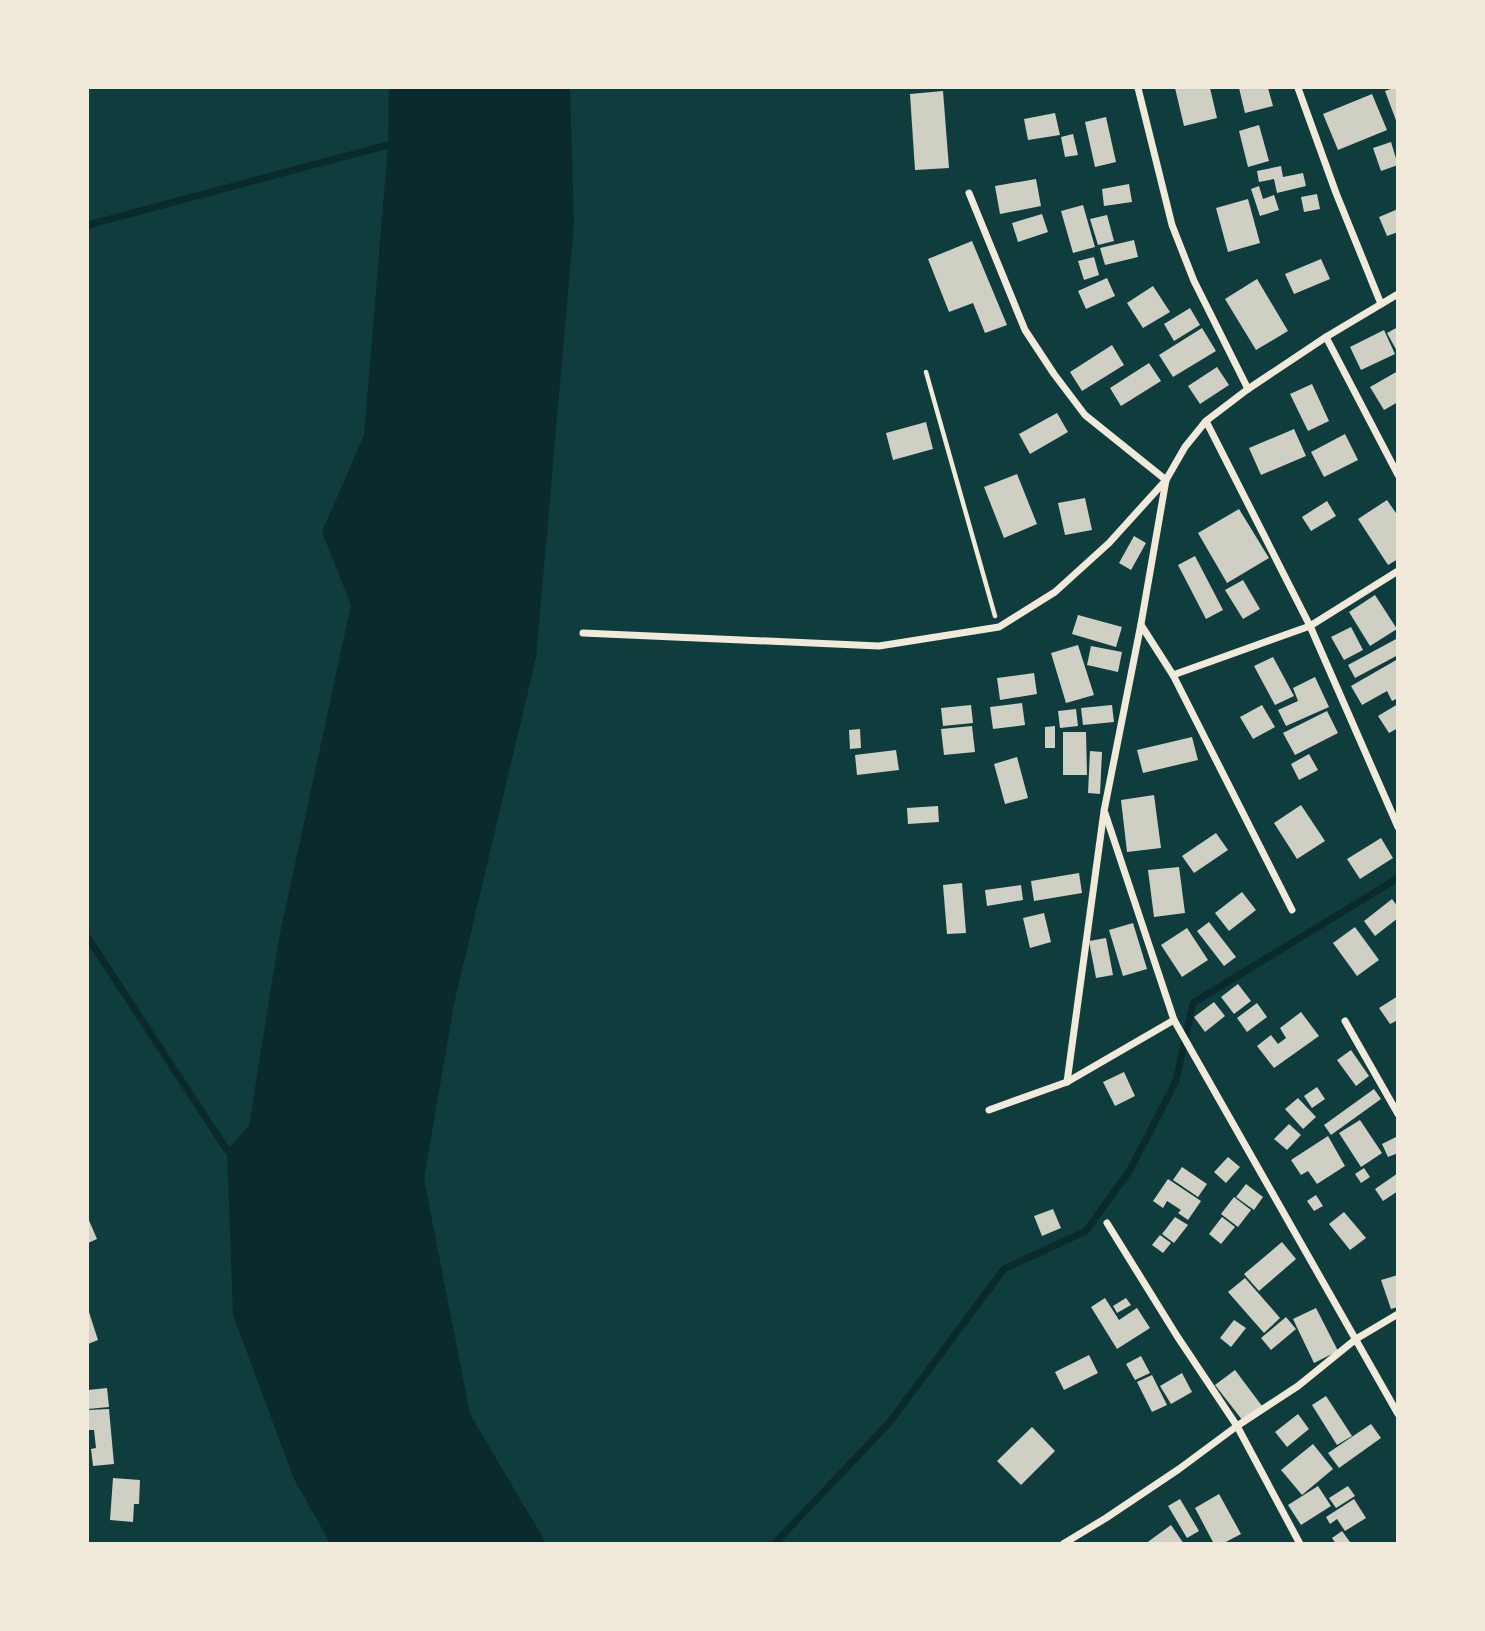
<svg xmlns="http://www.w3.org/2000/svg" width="1485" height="1631" font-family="'Fira Sans',sans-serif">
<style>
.water{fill:#0a2a2b}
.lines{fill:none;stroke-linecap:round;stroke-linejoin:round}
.stream{stroke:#0a2a2b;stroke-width:7}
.building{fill:#cfcfc3}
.path{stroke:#f1e9da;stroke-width:4.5}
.minor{stroke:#f1e9da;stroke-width:7}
</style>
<rect width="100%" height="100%" fill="#0f3d3e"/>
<!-- water -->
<polygon class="water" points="389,88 570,88 574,224 536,658 454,1004 424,1179 470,1414 546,1543 330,1543 294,1479 233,1315 227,1150 249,1126 279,938 351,605 322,532 364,435 388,145"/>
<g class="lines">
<!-- stream -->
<g class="stream">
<polyline points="88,225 388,145 398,148"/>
<polyline points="88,938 227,1150 235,1151"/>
<polyline points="774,1544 889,1423 1004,1269 1086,1231 1130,1170 1176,1081 1193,1003 1398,878"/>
</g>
</g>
<!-- building -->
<g class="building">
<polygon points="1175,88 1210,88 1217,118 1184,126"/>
<polygon points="1239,88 1268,88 1273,106 1245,113"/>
<polygon points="1394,88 1398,88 1397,123 1385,91"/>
<polygon points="943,91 949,168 915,170 910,94"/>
<polygon points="1372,94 1387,130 1338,150 1323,114"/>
<polygon points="1055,113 1060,135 1028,140 1024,119"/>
<polygon points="1106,117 1116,162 1095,167 1085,122"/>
<polygon points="1259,125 1269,161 1248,167 1239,131"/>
<polygon points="1073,134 1078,155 1065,157 1061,137"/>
<polygon points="1391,142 1398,165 1381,171 1373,148"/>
<polygon points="1281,166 1283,177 1303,173 1306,186 1277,193 1274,179 1259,182 1257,171"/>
<polygon points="1036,179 1041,206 1000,214 995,186"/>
<polygon points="1129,184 1132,202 1104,206 1102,189"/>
<polygon points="1259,186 1263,199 1274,195 1279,210 1260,216 1251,189"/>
<polygon points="1317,194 1320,209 1304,212 1301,197"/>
<polygon points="1248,199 1260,243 1228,252 1216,208"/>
<polygon points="1083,205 1095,247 1073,253 1061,211"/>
<polygon points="1398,209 1398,232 1387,236 1379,217"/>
<polygon points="1042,214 1048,232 1018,242 1012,223"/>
<polygon points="1107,215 1114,241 1098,245 1090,219"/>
<polygon points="1134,240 1138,257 1105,265 1100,248"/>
<polygon points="972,241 1007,325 985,333 973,303 949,312 928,259"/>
<polygon points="1094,257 1099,275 1084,280 1078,261"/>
<polygon points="1321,259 1330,279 1294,294 1285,274"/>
<polygon points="1107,278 1115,296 1086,309 1078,291"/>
<polygon points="1257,279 1288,331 1256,350 1225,299"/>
<polygon points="1153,286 1170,312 1143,328 1127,303"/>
<polygon points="1190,308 1200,325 1174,341 1164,324"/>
<polygon points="1398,327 1398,353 1387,333"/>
<polygon points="1202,328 1216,351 1173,377 1159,355"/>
<polygon points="1384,330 1395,354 1361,370 1350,347"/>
<polygon points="1112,345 1124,365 1082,391 1070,372"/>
<polygon points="1149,363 1161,381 1121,406 1110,388"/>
<polygon points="1217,367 1229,385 1200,404 1188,386"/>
<polygon points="1398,371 1398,402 1384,410 1370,387"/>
<polygon points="1312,384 1329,421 1308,431 1290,394"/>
<polygon points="1057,413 1068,432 1030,454 1019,434"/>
<polygon points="926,422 933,449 893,460 886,433"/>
<polygon points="1294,429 1306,456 1261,475 1249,448"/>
<polygon points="1345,434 1358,460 1324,477 1311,452"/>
<polygon points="1017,474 1037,524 1004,538 984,487"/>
<polygon points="1085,498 1092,530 1065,535 1058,503"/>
<polygon points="1387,500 1398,516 1398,559 1388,565 1358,519"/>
<polygon points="1327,501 1336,516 1311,531 1302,517"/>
<polygon points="1239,509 1269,558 1227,583 1198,533"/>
<polygon points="1134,536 1146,543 1131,570 1119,563"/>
<polygon points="1195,556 1223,610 1206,619 1178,565"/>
<polygon points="1243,580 1260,609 1243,619 1225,590"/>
<polygon points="1375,595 1397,629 1370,646 1349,612"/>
<polygon points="1078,615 1122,627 1116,647 1072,634"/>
<polygon points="1351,627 1363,650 1344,660 1331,637"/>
<polygon points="1398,638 1398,655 1355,678 1348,665"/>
<polygon points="1078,645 1094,695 1066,703 1051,653"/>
<polygon points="1091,646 1122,652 1118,672 1087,665"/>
<polygon points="1273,657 1294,696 1275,705 1254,666"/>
<polygon points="1398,659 1398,698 1392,701 1387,691 1362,705 1351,686"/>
<polygon points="1034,673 1037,694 1000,700 997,678"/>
<polygon points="1315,677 1329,707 1286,726 1278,710 1298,701 1293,688"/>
<polygon points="1022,703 1025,725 993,729 990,707"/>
<polygon points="1398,704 1398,728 1389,733 1378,716"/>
<polygon points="971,705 973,723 943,726 941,708"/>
<polygon points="1112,705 1114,722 1083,725 1081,708"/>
<polygon points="1262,705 1275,727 1253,739 1240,717"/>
<polygon points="1076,709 1078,726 1060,728 1058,711"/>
<polygon points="1327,711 1338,733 1295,755 1283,733"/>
<polygon points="972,726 975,752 944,755 941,729"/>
<polygon points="1055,726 1055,748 1045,748 1045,727"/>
<polygon points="860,729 861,748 850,749 849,730"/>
<polygon points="1063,732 1086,732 1087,775 1063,775"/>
<polygon points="1192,737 1198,760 1143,773 1137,750"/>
<polygon points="896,750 899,770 857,775 855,755"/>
<polygon points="1090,751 1102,752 1100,794 1088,793"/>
<polygon points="1309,754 1318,770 1299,780 1291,764"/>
<polygon points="1017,757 1028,798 1005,804 994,764"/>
<polygon points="1154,795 1161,848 1127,852 1121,800"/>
<polygon points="1301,805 1325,841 1297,859 1274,823"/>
<polygon points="938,806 939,822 908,824 907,808"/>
<polygon points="1216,833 1228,850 1194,873 1182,856"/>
<polygon points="1381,838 1393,858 1360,879 1347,859"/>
<polygon points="1179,867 1185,913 1154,917 1148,870"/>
<polygon points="1079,873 1082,893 1034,901 1031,881"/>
<polygon points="962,883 966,933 947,934 943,885"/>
<polygon points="1021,885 1023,900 987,906 985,890"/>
<polygon points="1242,892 1256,910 1229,931 1215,913"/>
<polygon points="1392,899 1398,907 1398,918 1375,936 1364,921"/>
<polygon points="1044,913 1051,942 1030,948 1023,918"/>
<polygon points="1209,922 1236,957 1224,966 1197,931"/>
<polygon points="1133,923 1147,969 1123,976 1109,930"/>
<polygon points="1355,927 1379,960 1357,976 1333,943"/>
<polygon points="1187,928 1208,960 1182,977 1161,945"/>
<polygon points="1106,938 1113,975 1096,978 1089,941"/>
<polygon points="1238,984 1251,1001 1234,1014 1221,997"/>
<polygon points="1398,996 1398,1020 1390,1024 1379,1008"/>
<polygon points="1214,1002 1225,1016 1205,1032 1194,1017"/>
<polygon points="1257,1003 1267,1017 1247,1032 1237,1018"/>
<polygon points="1301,1012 1319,1036 1274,1068 1257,1046 1271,1035 1278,1044 1286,1038 1280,1028"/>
<polygon points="1351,1050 1369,1076 1356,1086 1337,1060"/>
<polygon points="1124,1072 1135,1096 1115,1106 1103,1082"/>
<polygon points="1317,1087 1325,1099 1312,1108 1304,1096"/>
<polygon points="1374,1089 1381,1099 1331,1135 1324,1125"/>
<polygon points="1298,1098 1316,1117 1303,1129 1285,1109"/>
<polygon points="1360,1120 1382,1153 1361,1167 1339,1133"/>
<polygon points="1289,1124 1301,1135 1287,1150 1274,1139"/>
<polygon points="1328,1136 1345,1166 1317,1184 1308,1171 1301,1175 1291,1160"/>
<polygon points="1398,1136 1398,1153 1388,1157 1382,1144"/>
<polygon points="1228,1157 1240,1167 1226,1183 1214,1172"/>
<polygon points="1182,1167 1207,1184 1198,1197 1173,1180"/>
<polygon points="1364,1168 1370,1177 1361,1183 1355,1174"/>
<polygon points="1398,1173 1398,1191 1383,1201 1375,1189"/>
<polygon points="1168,1179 1201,1201 1188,1220 1178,1213 1181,1210 1167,1201 1163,1208 1153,1201"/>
<polygon points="1246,1184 1263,1197 1254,1210 1236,1197"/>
<polygon points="1316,1195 1323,1206 1314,1211 1307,1201"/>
<polygon points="1234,1197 1251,1210 1238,1227 1221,1214"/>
<polygon points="1053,1209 1061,1228 1042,1236 1034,1216"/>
<polygon points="1344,1212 1366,1238 1350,1250 1329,1224"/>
<polygon points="1175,1217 1188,1225 1174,1243 1162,1234"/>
<polygon points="1222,1217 1235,1227 1221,1244 1209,1234"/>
<polygon points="88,1218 97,1239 88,1243"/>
<polygon points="1160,1235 1171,1243 1163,1253 1152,1245"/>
<polygon points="1282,1242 1296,1259 1259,1291 1244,1274"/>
<polygon points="1398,1275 1398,1307 1391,1309 1381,1280"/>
<polygon points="1245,1278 1280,1318 1264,1333 1228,1292"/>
<polygon points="1105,1298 1119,1320 1137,1308 1150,1328 1117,1349 1091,1307"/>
<polygon points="1126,1298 1131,1305 1117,1313 1113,1306"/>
<polygon points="1316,1308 1338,1351 1314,1363 1293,1319"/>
<polygon points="88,1309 98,1340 88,1344"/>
<polygon points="1286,1317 1296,1329 1271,1350 1261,1338"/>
<polygon points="1234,1320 1246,1328 1231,1347 1220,1338"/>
<polygon points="1089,1355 1098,1373 1064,1390 1055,1372"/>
<polygon points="1141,1356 1150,1373 1135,1380 1126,1364"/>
<polygon points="1235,1370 1262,1406 1243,1421 1215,1385"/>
<polygon points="1182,1373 1192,1392 1171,1404 1160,1386"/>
<polygon points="1152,1375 1167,1405 1152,1412 1137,1382"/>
<polygon points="107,1388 109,1407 88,1409 88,1390"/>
<polygon points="1326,1396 1352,1436 1337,1445 1312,1405"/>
<polygon points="109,1409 114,1464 93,1466 91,1449 96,1448 94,1430 88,1430 88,1410"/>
<polygon points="1298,1414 1309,1429 1287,1447 1275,1432"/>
<polygon points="1371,1424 1381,1438 1339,1468 1328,1453"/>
<polygon points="1032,1427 1055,1451 1021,1485 997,1461"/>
<polygon points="1313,1444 1333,1469 1302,1495 1281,1470"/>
<polygon points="113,1478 140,1480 139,1504 134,1504 133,1522 110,1520"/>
<polygon points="1318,1486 1331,1506 1301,1525 1288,1505"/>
<polygon points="1348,1486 1355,1496 1336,1508 1329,1498"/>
<polygon points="1219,1494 1241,1534 1222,1544 1214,1544 1195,1508"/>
<polygon points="1180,1499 1199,1531 1187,1538 1168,1506"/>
<polygon points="1354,1499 1366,1518 1345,1531 1337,1519 1330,1524 1326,1517"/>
<polygon points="1171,1525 1184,1544 1145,1544"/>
<polygon points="1342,1531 1350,1542 1348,1544 1336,1544 1332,1538"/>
</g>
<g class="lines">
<!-- path -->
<polyline class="path" points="926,372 995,616"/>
<!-- minor -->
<g class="minor">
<polyline points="1138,88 1172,225 1194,281 1248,389"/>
<polyline points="1298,88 1336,193 1381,304"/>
<polyline points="969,193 1025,330 1054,374 1085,415 1166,480 1141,624 1104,811 1067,1082"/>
<polyline points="1326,337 1398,475"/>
<polyline points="1206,421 1310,626 1398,827"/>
<polyline points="1141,625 1173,675 1292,910"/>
<polyline points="583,633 879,646 999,627 1055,592 1109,543 1166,480 1185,447 1206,421 1248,389 1326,337 1398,294"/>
<polyline points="1173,675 1310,626 1398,571"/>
<polyline points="1105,813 1174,1020 1398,1414"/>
<polyline points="1345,1021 1398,1114"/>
<polyline points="989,1110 1067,1082 1174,1020"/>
<polyline points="1107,1223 1177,1336 1237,1426 1300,1544"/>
<polyline points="1063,1544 1106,1518 1179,1469 1237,1426 1298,1386 1356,1339 1398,1314"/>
</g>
</g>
<!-- border -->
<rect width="1485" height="1631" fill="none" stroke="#f1e9da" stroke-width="178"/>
</svg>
